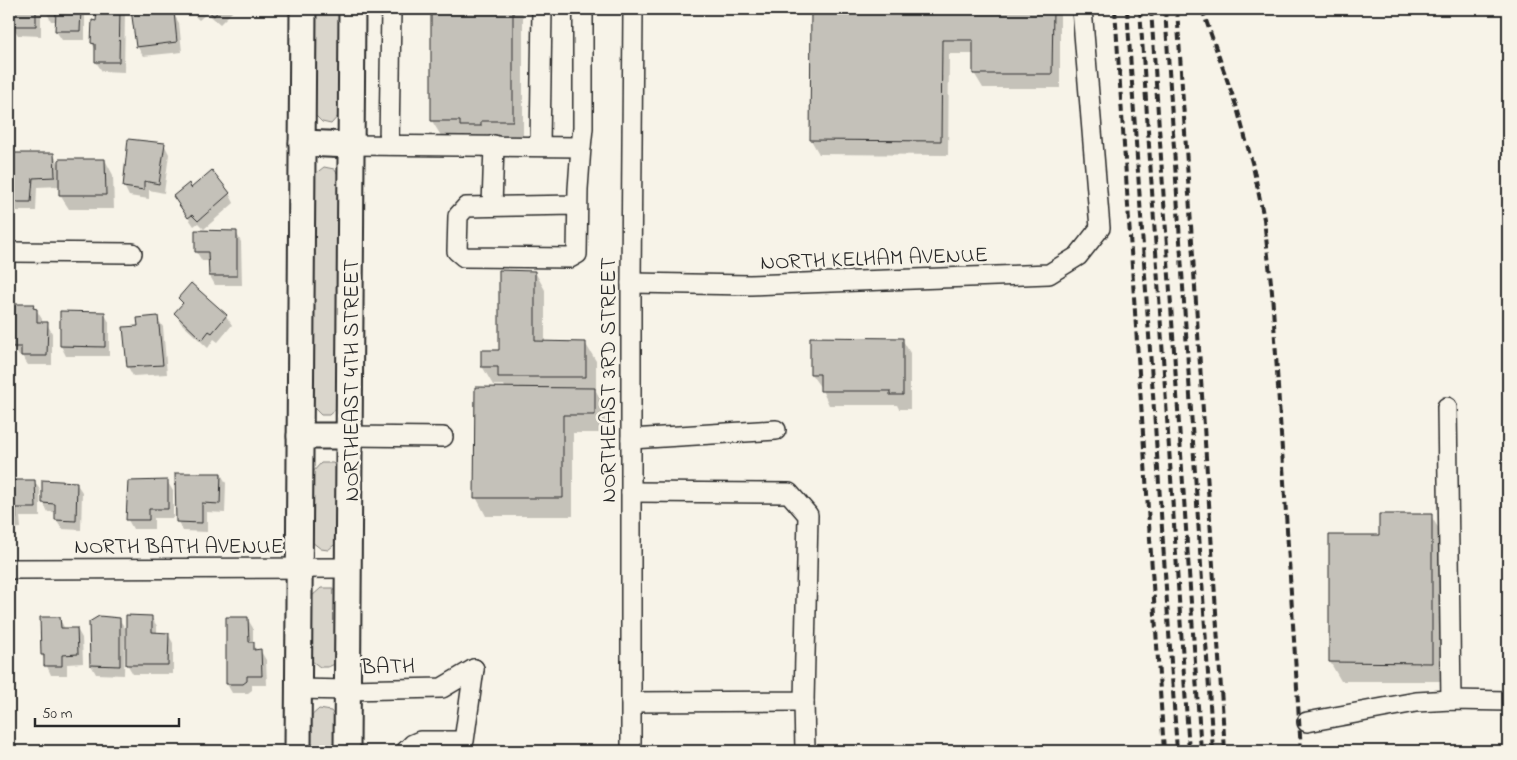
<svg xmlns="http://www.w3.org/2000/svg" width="1517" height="760" font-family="'Indie Flower',sans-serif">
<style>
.green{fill:#dad6cc;stroke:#82807c}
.shadow{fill:#0003}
.building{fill:#c4c1b9;stroke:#2b2b2b}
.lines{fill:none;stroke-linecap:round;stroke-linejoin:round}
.minor-casing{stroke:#2b2b2b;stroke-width:22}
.major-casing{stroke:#2b2b2b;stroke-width:29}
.minor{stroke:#f7f3e8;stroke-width:19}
.major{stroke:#f7f3e8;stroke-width:25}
.rail{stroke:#2b2b2b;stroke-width:4;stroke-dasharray:8 4;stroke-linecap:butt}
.labels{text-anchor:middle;stroke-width:5;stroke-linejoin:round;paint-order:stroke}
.street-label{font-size:22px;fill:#2b2b2b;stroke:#f7f3e8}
</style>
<rect width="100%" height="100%" fill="#f7f3e8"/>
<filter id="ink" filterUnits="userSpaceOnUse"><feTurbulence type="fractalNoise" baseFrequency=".02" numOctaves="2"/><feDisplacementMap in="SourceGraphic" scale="10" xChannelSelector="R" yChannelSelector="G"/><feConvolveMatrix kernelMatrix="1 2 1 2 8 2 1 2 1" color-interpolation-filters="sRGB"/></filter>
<g filter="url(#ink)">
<!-- green -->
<g class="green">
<polygon points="315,9 340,9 339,115 331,124 322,122 314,114"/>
<polygon points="324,167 334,169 340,177 339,406 329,415 321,415 312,406 315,174"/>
<polygon points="321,463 333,463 339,470 339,541 328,550 321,549 312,542 312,473"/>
<polygon points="321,588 333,588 338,596 337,663 328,667 320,667 312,661 311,597"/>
<polygon points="319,709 331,711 336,718 336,751 309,751 309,718"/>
</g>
<!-- shadow -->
<g class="shadow">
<polygon points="9,9 41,9 41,36 18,35 12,26 13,17 9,17"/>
<polygon points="45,9 85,9 85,40 62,40 56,31 57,21 51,21"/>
<polygon points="98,9 123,9 125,13 124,72 102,71 96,62 96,50 92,43 98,22"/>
<polygon points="132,9 156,9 159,15 173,13 179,23 182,52 143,56 137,46"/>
<polygon points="188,9 235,9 220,24 207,13 199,20"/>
<polygon points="432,9 520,9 523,14 523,140 443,139 432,121"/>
<polygon points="812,9 1060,9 1060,88 983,88 974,73 974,54 949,54 948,155 819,154 811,140"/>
<polygon points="164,144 169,154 164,193 149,190 149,199 129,196 124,186"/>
<polygon points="9,154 53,154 61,167 105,160 113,175 114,209 69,209 60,195 60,186 37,187 36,211 13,211 9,203"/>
<polygon points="191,190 229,193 234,203 204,229 198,223 194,226 180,206"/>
<polygon points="236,232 241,242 242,285 215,285 210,276 210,261 202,261 196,251"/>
<polygon points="535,272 545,290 545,342 585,343 596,361 596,391 605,408 605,433 573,433 573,516 486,516 476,497 506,389 504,385 493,385 482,366 500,351"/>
<polygon points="180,298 226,316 232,325 218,342 214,339 208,348 181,323 176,314 184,305"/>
<polygon points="33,305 42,319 42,323 47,324 52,333 52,365 28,365 22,356 19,356 13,346"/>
<polygon points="61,312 104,313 109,322 109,356 66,356 61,346"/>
<polygon points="157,318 163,327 167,374 133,376 128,367 139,327"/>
<polygon points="902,339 910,353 910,409 899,409 897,405 829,405 821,388 811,374"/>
<polygon points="221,474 226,483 225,513 207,512 207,532 183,531 178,522"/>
<polygon points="34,481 40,490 40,517 20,517 21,528 9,529 9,482"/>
<polygon points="167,481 173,491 173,518 154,518 154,529 133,529 128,520"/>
<polygon points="76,483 82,492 81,530 62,529 56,520 56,512 48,512 43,502"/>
<polygon points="1431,516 1442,534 1442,681 1341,681 1330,662"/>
<polygon points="151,617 157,626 157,634 168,634 173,643 173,674 133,674 127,664"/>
<polygon points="59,618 65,629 77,629 82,638 83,663 67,664 67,675 51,675 42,655"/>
<polygon points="247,618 253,628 253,643 257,651 260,650 266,660 267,685 252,685 252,690 248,693 232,693 227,684"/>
<polygon points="119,619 125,628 124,675 96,674 91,665"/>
</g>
<!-- building -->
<g class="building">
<polygon points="12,9 36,9 36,26 11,26"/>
<polygon points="44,9 81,9 80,31 55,31 56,12 44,12"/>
<polygon points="97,9 120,9 119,62 95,62 95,44 91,43 92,20 96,21"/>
<polygon points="131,9 155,9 156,14 174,12 177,42 136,47"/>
<polygon points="206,9 220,9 214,16"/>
<polygon points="431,9 513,9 513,121 481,121 481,126 460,126 460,121 431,121"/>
<polygon points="811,9 1053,9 1052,74 973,74 973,40 942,40 941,141 810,140"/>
<polygon points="128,139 165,143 159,184 144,181 144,190 123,187"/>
<polygon points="9,153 54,153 55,177 33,178 31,202 9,202"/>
<polygon points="59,159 105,159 106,195 59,195"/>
<polygon points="212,170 230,193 198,221 192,215 188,218 173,196 189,183 191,188"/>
<polygon points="195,230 237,231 237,276 209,276 208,252 195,252"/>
<polygon points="499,270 535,271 535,341 586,342 586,377 498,377 498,367 481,367 481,350 499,350"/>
<polygon points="191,283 227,315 212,333 209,331 202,340 174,313 183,303 178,298"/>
<polygon points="12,304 34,304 33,308 37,309 37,322 48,322 47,356 21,356 21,347 12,347"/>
<polygon points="60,311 105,312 105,347 60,346"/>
<polygon points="158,316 163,365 127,367 123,327 138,326 137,318"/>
<polygon points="810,337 903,338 903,395 890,395 890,391 820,391 820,374 810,374"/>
<polygon points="475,387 595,388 595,415 563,415 563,498 474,498"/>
<polygon points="175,473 221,473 220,504 202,503 202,523 176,522"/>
<polygon points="9,480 35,480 36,508 16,508 16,519 9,519"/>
<polygon points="42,480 77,482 76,521 55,520 55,504 42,503"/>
<polygon points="168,480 168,509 149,509 149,520 126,520 128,481"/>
<polygon points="1379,514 1432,514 1432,663 1329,662 1329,535 1379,535"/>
<polygon points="126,615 152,616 152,632 169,633 168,665 126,665"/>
<polygon points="99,616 120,618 120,666 90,665 89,622"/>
<polygon points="40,617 60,617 61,628 77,628 78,654 62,655 62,666 44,666 44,655 41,655"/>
<polygon points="226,617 248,617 249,642 254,642 254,650 261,649 262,676 247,676 247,681 243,684 226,684"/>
</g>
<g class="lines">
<!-- minor casing -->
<g class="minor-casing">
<g id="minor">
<polyline points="351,145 581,147 583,128 583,9"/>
<polyline points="389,145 391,9"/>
<polyline points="540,146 542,9"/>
<polyline points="577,205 466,207 458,216 457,251 464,257 570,258 577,254 578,189 581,147"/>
<polyline points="492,206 494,145"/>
<polyline points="9,252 132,253"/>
<polyline points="631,283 750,285 1049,274 1078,256 1100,228 1082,9"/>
<polyline points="1447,407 1451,700"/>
<polyline points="349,436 443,437"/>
<polyline points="631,439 776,430"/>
<polyline points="631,492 789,493 808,515 804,701 631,702"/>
<polyline points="9,569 349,568"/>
<polyline points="299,689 347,690 442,688 474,669"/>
<polyline points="804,701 805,751"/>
<polyline points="1307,722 1416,702 1451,700 1508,701"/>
<polyline points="406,751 413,744 420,741 464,741 474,669"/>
<polyline points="631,751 631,283 633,9"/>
</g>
</g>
<!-- major casing -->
<g class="major-casing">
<g id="major">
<polyline points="302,143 351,145"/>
<polyline points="300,436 349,436"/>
<polyline points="298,751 303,9"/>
<polyline points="347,751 352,9"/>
</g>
</g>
<!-- minor -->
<use href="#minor" class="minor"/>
<!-- major -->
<use href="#major" class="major"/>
<!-- rail -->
<g class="rail">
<polyline points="1115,9 1164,751"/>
<polyline points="1127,9 1177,751"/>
<polyline points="1140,9 1189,751"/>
<polyline points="1151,9 1201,751"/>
<polyline points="1165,9 1213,751"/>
<polyline points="1177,9 1225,751"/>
<polyline points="1202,9 1237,108 1253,166 1264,219 1272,292 1301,751"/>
</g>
</g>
</g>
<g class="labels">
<!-- street labels -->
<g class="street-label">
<text transform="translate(874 257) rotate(-2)" y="8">NORTH KELHAM AVENUE</text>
<text transform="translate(350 380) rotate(-90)" y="8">NORTHEAST 4TH STREET</text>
<text transform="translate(607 380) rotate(-90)" y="8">NORTHEAST 3RD STREET</text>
<text x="179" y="553">NORTH BATH AVENUE</text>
<text transform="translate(388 665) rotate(-1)" y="8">BATH</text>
</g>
</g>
<!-- margin -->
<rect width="1517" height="760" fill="none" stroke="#f7f3e8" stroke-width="30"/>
<rect x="15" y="15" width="1487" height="730" fill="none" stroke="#2b2b2b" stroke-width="2" filter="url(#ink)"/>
<!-- scale -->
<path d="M35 718v8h144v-8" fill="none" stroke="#2b2b2b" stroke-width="2.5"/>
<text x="42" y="718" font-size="15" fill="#2b2b2b" stroke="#f7f3e8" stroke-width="4" paint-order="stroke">50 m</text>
</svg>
